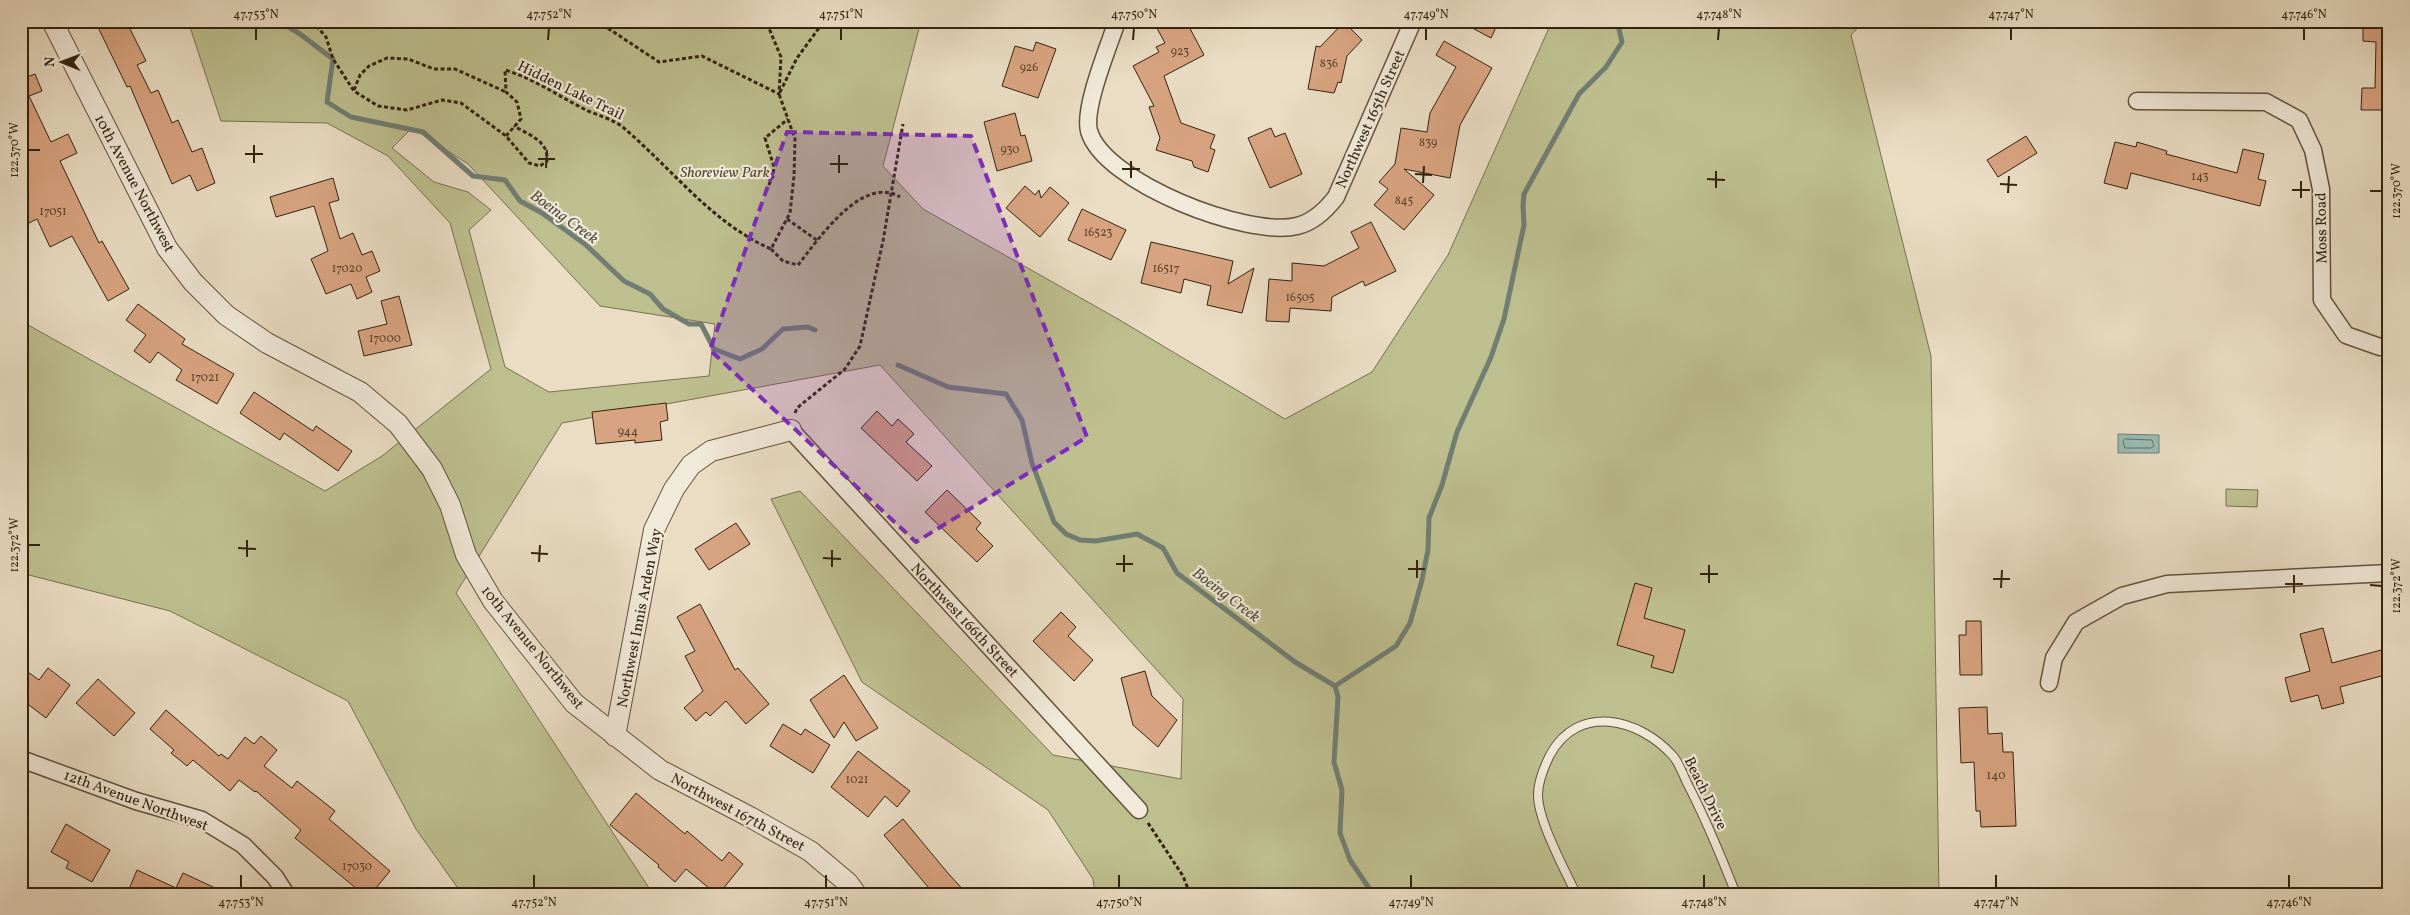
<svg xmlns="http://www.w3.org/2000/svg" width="2410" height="915" font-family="Vollkorn,serif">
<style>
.green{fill:#bebf8f;stroke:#78714f;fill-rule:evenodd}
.water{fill:#98bbb5;stroke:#707e73}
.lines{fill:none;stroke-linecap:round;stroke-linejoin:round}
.shore{stroke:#666f62;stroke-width:1}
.stream{stroke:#707e73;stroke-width:5}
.building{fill:#d8a380;stroke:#33230f}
.service-casing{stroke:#61523c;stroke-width:10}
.minor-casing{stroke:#61523c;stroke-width:19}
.tertiary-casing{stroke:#61523c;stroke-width:22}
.path{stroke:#33230f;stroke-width:3;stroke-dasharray:4 2.5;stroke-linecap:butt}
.service{stroke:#f1e9d9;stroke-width:8}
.minor{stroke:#f1e9d9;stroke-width:16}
.tertiary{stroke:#f1e9d9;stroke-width:20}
.marked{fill:#7b2cbf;fill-opacity:0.2;stroke:#7b2cbf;stroke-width:4;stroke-dasharray:10 6;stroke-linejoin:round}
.ticks{fill:none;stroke:#33230f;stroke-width:2}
.labels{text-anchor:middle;stroke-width:4.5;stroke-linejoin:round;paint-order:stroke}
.number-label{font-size:12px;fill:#5c432b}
.street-label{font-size:15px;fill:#33230f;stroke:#f1e9d9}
.park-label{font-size:15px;font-style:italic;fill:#564a2f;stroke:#f1e9d9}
.water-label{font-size:16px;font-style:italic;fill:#515141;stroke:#f1e9d9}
.neatline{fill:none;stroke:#33230f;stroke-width:2}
.ticks-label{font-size:12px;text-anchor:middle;fill:#33230f}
</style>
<rect width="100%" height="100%" fill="#eaddc4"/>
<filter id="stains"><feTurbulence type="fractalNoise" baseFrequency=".004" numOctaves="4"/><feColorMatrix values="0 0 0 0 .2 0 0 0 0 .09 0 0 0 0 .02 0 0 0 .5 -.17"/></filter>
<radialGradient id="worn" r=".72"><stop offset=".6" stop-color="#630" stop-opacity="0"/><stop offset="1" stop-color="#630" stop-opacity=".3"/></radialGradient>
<!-- green -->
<g class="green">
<path d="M188 21H921L883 166 923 209 1118 319 1285 419 1372 372 1448 255 1552 21H1864L1851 35 1931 356 1939 894H1095L1093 879 1048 810 862 682 771 499 800 491 1053 755 1181 779 1183 699 880 365 562 423 456 593 653 894H462L416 829 348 701 170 611 21 573V321L325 491 382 456 491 369 450 223 388 156 327 123 221 121ZM412 128 468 164 600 306 715 324 709 376 549 392 505 367 469 230 491 210 468 192 434 182 392 148Z"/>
<polygon points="2226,489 2258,490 2257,507 2226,506"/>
</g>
<!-- water -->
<polygon class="water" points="2118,434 2159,435 2159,453 2118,453"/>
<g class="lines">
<!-- shore -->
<polygon class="shore" points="2125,439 2152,440 2154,446 2151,448 2125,448 2123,442"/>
<!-- stream -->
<g class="stream">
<polyline points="279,21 300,34 333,59 327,102 351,117 423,132 473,176 505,180 520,201 542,213 586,245 624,281 650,294 663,309 689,324 701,324 714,349 740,359 762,349 783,329 808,327 815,330"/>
<polyline points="898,365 948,387 1006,394 1022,420 1032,463 1054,522 1066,534 1080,540 1096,541 1137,534 1163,548 1177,573 1295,662 1335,686 1338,697 1334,762 1342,790 1340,833 1350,860 1373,894"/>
<polyline points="1335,686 1396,646 1410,623 1422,580 1428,550 1429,518 1442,485 1457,432 1491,357 1504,319 1524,225 1523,206 1524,194 1579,94 1606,67 1622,42 1618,25 1619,21"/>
</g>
</g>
<!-- building -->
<g class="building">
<polygon points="95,21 126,21 146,61 137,65 151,93 158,90 172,123 178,120 192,152 202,148 215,183 197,191 190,175 172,184 130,86 127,87"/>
<polygon points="1153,21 1173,21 1176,26 1186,21 1204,55 1164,76 1181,123 1215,135 1210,148 1215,150 1208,172 1194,167 1192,161 1156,150 1160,138 1149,107 1154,106 1133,66 1159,52 1156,47 1165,43"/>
<polygon points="1459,21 1499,21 1491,38"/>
<polygon points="1344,22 1362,40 1347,56 1341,83 1338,82 1334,93 1308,89 1316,46 1320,47"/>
<polygon points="2363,24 2389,24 2389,110 2361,110 2362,88 2375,88 2376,42 2363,41"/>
<polygon points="1444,41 1492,68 1460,125 1450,178 1404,169 1434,195 1404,230 1374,205 1388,189 1379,182 1395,164 1401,128 1427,132 1430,113 1456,67 1436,55"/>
<polygon points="1036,42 1056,49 1038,98 1002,86 1015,46 1033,51"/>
<polygon points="35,74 42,91 29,96 51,142 68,134 77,153 60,161 99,243 102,241 129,289 108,301 72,236 50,247 37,219 21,227 21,79"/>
<polygon points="1015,113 1021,136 1025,135 1032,161 997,171 984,122"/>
<polygon points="1271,128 1275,137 1285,133 1302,174 1270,188 1248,138"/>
<polygon points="2026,136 2037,153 1998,177 1987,160"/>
<polygon points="2115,142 2136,147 2137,142 2167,151 2166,154 2237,173 2243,149 2264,154 2258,179 2266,181 2260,206 2131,173 2127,189 2104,183"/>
<polygon points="333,178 339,200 329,203 340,239 353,233 362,255 372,251 380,271 366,277 372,292 357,299 351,284 326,294 311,259 328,251 314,206 276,217 270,197"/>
<polygon points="1025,186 1035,195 1039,190 1041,198 1050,187 1069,203 1040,237 1006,208"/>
<polygon points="1082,209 1126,230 1111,260 1068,240"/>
<polygon points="1371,222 1396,271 1365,286 1363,281 1332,297 1331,311 1290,308 1289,322 1266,321 1269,279 1292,281 1292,263 1324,266 1359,248 1351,232"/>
<polygon points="1151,242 1233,261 1228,284 1254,268 1242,313 1207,305 1211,286 1184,279 1181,293 1141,283"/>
<polygon points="399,296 412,345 364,356 358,331 387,324 381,301"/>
<polygon points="138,304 185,339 182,344 234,374 217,404 176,380 182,370 158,352 150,363 134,351 146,335 126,320"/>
<polygon points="254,392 313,431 316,426 352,451 338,471 284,433 280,440 240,413"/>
<polygon points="666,403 668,420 660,422 662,440 635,443 635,440 596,444 592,412"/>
<polygon points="877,411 892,426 898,419 914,434 906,442 932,466 917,481 861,428"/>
<polygon points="947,490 981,523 976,529 993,546 977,562 925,512"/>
<polygon points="736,523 750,544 709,570 695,549"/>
<polygon points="1635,583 1652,588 1644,618 1685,630 1673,673 1651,667 1654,656 1617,645"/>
<polygon points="700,604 735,670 738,668 769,704 746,724 726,701 710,716 706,712 696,721 684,708 703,691 685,656 695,651 677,617"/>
<polygon points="1061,612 1076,627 1068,636 1093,660 1074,681 1033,641"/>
<polygon points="1966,621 1981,621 1982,675 1960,675 1959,635 1966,635"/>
<polygon points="2323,628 2332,663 2389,648 2389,674 2340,687 2344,703 2322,709 2318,695 2291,702 2285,678 2310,671 2300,634"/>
<polygon points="21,667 39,680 48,668 70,685 46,718 21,699"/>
<polygon points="1145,671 1152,696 1177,720 1158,747 1133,725 1121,678"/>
<polygon points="844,675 878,728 856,741 844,722 834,738 810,700"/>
<polygon points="98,679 135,713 114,736 76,703"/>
<polygon points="1987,707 1988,734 2002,733 2003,752 2013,752 2016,826 1981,827 1980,811 1976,811 1974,762 1961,763 1959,708"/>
<polygon points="166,710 219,756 221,754 228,759 245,737 254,744 261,736 277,750 264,766 292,788 297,781 335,811 329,819 390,871 371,894 363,894 295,838 301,830 256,791 255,792 239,780 230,791 193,760 187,766 171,753 174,750 150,729"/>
<polygon points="783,724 801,735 805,729 830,745 813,773 770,746"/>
<polygon points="858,751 910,791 897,807 885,796 868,817 831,787"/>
<polygon points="636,793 685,834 687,831 722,861 729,852 743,864 719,894 716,894 686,869 675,882 658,867 659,865 610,825"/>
<polygon points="903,819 947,872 967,894 934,894 884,835"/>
<polygon points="66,824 110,850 92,882 66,868 69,862 51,852"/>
<polygon points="137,870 176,888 183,873 228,894 127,894"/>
</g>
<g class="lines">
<!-- service casing -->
<g class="service-casing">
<path id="service" d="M1576 894C1565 870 1538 821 1538 795 1538 782 1544 767 1550 755 1578 703 1639 718 1673 756 1679 763 1683 774 1687 783 1706 819 1721 856 1736 894"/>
</g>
<!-- minor casing -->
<g class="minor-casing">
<g id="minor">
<path d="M1117 21C1109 46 1083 107 1089 131 1104 183 1248 238 1297 226 1314 222 1326 210 1336 197L1413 21"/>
<polyline points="2137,101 2266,102 2299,120 2313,150 2321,189 2322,300 2346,335 2380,347 2389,347"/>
<polyline points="791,430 1139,810"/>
<polyline points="2049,683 2054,658 2076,622 2122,596 2167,584 2389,573"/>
<polyline points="21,759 136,801 202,820 243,845 275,877 286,894"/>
</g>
</g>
<!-- tertiary casing -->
<g class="tertiary-casing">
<g id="tertiary">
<polyline points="52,21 167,248 193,282 226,315 267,343 360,392 398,424 432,469 450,505 466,555 493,601 574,703 660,770 750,817 810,851 848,883 856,894"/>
<polyline points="615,736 654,530 674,489 691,465 711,451 791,430"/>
</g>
</g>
<!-- path -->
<g class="path">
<path d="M312 21 326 37 333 59 354 91 378 106 407 110 442 100 461 103 506 136 529 163 540 166 547 161C549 141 529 135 514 126"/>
<polyline points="597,21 659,62 702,56 779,94 781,57 766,21"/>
<polyline points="354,90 360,75 369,66 387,58 408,59 434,69 455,69 506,92"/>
<path d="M506 136 521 119 517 102 506 92 505 70C534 79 557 95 584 109 596 115 614 119 625 129 673 170 712 223 771 249L790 213 794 176 795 139 779 94 797 58 824 21"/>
<polyline points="766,191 773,176 774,167 765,138 788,119"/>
<polyline points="787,219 818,241"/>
<path d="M771 249 783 261 798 265C818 240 862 174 900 197"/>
<polyline points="795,413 797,408 845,369 860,346 883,241 903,124"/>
<polyline points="1148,823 1183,876 1190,894"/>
</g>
<!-- service -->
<use href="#service" class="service"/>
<!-- minor -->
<use href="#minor" class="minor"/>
<!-- tertiary -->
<use href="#tertiary" class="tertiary"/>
</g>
<!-- marked area -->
<path class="marked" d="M787 132 971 136 1087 437 916 542 710 350Z"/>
<!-- ticks -->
<path class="ticks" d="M256 40V28M548 40 549 28M841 40V28M1133 40 1134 28M1426 40V28M1718 40 1719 28M2011 40V28M2304 40V28M28 150H40M245 154H263M538 159H555M254 163V145M830 164H848M546 168 547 150M1122 169H1140M839 173V155M1415 174 1432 175M1131 178V161M1707 179 1725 180M1423 183 1424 166M2000 184 2017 185M1716 188V171M2292 190H2310M2370 191H2382M2008 193 2009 176M2301 198V181M28 545H40M238 548 256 549M531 553 548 554M247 557V540M823 558 841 559M539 562 540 545M1116 564H1133M832 567V550M1408 569H1425M1124 572V555M1700 574H1718M1417 578V560M1993 579H2010M1709 583V565M2285 584H2303M2370 585 2382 586M2001 588 2002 570M2294 593V575M241 888V875M534 888V875M826 888V875M1119 888V875M1411 888V875M1704 888V875M1996 888V875M2289 888V875"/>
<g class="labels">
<!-- number labels -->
<g class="number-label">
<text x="1180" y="55">923</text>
<text x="1329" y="67">836</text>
<text x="1029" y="71">926</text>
<text x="1428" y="146">839</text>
<text x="1010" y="153">930</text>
<text x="2200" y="180">143</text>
<text x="1404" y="204">845</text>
<text x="53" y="215">17051</text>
<text x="1098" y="236">16523</text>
<text x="347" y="272">17020</text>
<text x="1166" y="272">16517</text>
<text x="1300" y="301">16505</text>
<text x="385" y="342">17000</text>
<text x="205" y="381">17021</text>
<text x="628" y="435">944</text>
<text x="1996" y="779">140</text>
<text x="857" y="783">1021</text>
<text x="357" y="870">17030</text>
</g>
<!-- street labels -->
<g class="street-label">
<text transform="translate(571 90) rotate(26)" y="5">Hidden Lake Trail</text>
<text transform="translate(1370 119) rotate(-66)" y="5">Northwest 165th Street</text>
<text transform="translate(135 183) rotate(62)" y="5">10th Avenue Northwest</text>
<text transform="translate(2321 228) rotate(-91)" y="5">Moss Road</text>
<text transform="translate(639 618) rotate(-79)" y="5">Northwest Innis Arden Way</text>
<text transform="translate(965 620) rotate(47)" y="5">Northwest 166th Street</text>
<text transform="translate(533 647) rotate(51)" y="5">10th Avenue Northwest</text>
<text transform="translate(1706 793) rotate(64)" y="5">Beach Drive</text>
<text transform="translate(136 800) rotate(20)" y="5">12th Avenue Northwest</text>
<text transform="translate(738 812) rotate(28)" y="5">Northwest 167th Street</text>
</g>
<!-- park labels -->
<g class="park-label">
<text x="725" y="177">Shoreview Park</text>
</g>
<!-- water labels -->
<g class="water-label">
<text transform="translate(565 216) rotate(36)" y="6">Boeing Creek</text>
<text transform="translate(1227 594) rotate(37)" y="6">Boeing Creek</text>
</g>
</g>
<!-- margin -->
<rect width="2410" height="915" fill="none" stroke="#eaddc4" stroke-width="55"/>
<!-- north arrow -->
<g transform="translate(62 62) rotate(271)" stroke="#f1e9d9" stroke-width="4" paint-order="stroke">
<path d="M0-4L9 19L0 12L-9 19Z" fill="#33230f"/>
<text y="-8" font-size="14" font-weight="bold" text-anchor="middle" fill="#33230f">N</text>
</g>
<rect x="28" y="28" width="2354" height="860" class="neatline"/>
<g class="ticks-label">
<text x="256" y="18">47.753°N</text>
<text x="549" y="18">47.752°N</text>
<text x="841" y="18">47.751°N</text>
<text x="1134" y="18">47.750°N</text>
<text x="1426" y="18">47.749°N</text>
<text x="1719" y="18">47.748°N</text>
<text x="2011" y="18">47.747°N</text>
<text x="2304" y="18">47.746°N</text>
<text transform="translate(14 150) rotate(-90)" y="4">122.370°W</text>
<text transform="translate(2396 191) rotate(-90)" y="4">122.370°W</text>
<text transform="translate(14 545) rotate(-90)" y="4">122.372°W</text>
<text transform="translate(2396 586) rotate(-90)" y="4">122.372°W</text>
<text x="241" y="906">47.753°N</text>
<text x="534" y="906">47.752°N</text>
<text x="826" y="906">47.751°N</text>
<text x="1119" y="906">47.750°N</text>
<text x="1411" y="906">47.749°N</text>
<text x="1704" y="906">47.748°N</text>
<text x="1996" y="906">47.747°N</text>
<text x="2289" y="906">47.746°N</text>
</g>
<rect width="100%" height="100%" filter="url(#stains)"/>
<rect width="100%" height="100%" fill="url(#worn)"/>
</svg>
